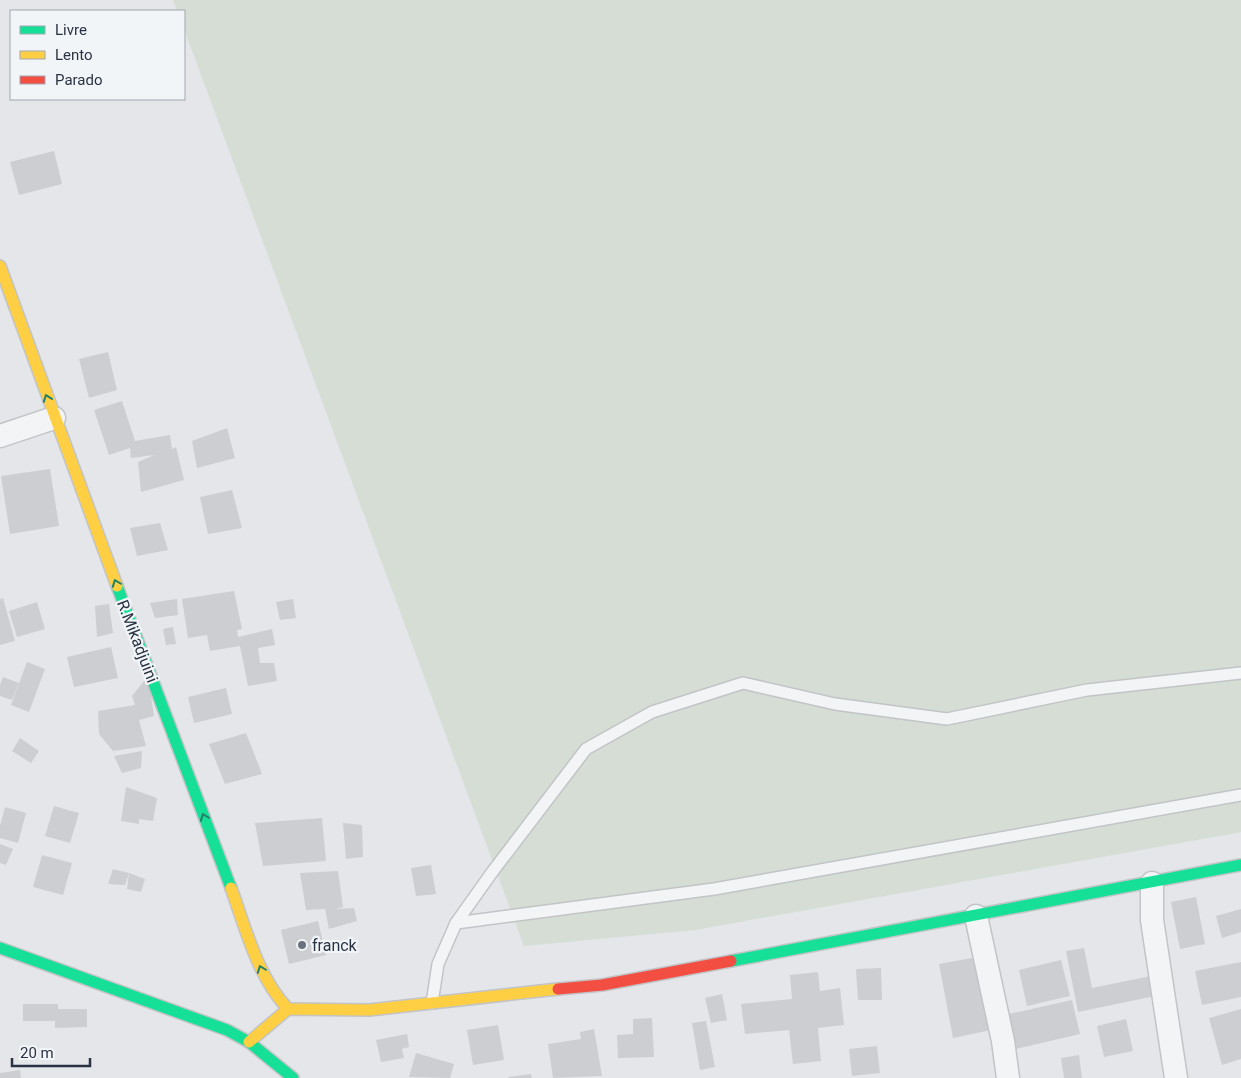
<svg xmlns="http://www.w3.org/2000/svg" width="1241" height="1078" font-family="Roboto,sans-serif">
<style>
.green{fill:#d5ddd4}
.building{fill:#cdced1}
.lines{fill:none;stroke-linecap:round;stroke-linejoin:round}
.lane-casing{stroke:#c2c4c7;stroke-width:14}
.street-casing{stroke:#c2c4c7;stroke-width:25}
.fast-casing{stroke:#c2c4c7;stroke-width:14}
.slow-casing{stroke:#c2c4c7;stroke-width:14}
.jam-casing{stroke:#c2c4c7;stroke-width:14}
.lane{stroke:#f3f4f6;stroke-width:11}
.street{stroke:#f3f4f6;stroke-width:22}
.fast{stroke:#16e098;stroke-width:11}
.slow{stroke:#ffcf43;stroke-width:11}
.jam{stroke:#f24e42;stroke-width:11}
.oneway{stroke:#218169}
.poi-dot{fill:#6b727d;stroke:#f2f5f8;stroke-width:2}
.labels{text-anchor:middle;stroke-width:4.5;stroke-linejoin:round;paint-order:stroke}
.street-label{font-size:16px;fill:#2a3343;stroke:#f2f5f8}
.poi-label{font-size:16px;fill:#2a3343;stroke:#f2f5f8;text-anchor:start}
</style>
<rect width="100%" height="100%" fill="#e4e6e9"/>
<!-- green -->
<polygon class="green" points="173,0 1241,0 1241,832 695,930 524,946 184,29 184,11 177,11"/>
<!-- building -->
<g class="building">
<polygon points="54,151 62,184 19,195 10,162"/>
<polygon points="108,352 117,390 89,398 79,359"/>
<polygon points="122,401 135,441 170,435 172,449 176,447 184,480 141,492 138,462 154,455 131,458 130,448 109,455 94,410"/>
<polygon points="227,428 235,458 197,468 192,441"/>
<polygon points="50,469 59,526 10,534 1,476"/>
<polygon points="232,490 242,528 208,534 200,497"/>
<polygon points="160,523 168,550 137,556 130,528"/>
<polygon points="234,591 242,629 237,630 238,637 272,629 275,645 258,648 260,663 274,663 277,681 248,686 240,646 210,651 207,635 188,638 182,599"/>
<polygon points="3,598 15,641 0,645 0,599"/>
<polygon points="177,599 178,615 155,618 150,603"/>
<polygon points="293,599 296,618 280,620 276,602"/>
<polygon points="37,602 45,629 17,637 9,611"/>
<polygon points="109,604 113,633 97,637 95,606"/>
<polygon points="173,627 176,644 166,645 163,629"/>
<polygon points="111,647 118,678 74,687 67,657"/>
<polygon points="27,662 45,669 29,712 11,705"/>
<polygon points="148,676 154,716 139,720 146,746 113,751 99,734 98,711 135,705 132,696"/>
<polygon points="3,677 19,683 12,700 0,696 0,685"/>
<polygon points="226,688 232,714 194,723 188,697"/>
<polygon points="246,733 262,774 225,784 209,744"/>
<polygon points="20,738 39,751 31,763 12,751"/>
<polygon points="142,751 141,768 122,773 114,756"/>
<polygon points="126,787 157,798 153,821 139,819 139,824 121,821"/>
<polygon points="54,806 79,813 70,843 45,836"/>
<polygon points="5,807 26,813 18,843 0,838 0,826"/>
<polygon points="322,818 326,861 263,866 255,823"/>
<polygon points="343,823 362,825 363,857 346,859"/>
<polygon points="0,844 13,849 6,865 0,863"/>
<polygon points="42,855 72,863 63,895 33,887"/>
<polygon points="431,865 436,894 416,896 411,868"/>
<polygon points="113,869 129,873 125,885 108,884"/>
<polygon points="338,871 343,907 335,909 354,908 357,921 329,929 325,909 306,910 300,873"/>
<polygon points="129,873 145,879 141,892 127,889"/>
<polygon points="1196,897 1205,944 1180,949 1171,902"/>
<polygon points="1241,909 1241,932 1222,938 1216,916"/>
<polygon points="318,921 326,955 289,964 281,930"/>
<polygon points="1084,948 1092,988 1151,976 1155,996 1078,1012 1066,951"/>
<polygon points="977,957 991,1030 953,1038 939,964"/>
<polygon points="1061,960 1070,996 1027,1006 1019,970"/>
<polygon points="1241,962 1241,997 1202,1005 1195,971"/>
<polygon points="881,968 882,1000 858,1000 856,969"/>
<polygon points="818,972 820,991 840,988 844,1025 818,1028 821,1061 793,1064 789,1030 745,1034 741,1004 792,999 790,975"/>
<polygon points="722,994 727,1020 711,1023 705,998"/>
<polygon points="1072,1000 1080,1034 1016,1049 1009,1014"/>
<polygon points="23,1004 58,1004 58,1009 87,1009 87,1027 55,1028 55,1021 23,1021"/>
<polygon points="1241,1009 1241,1059 1222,1065 1209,1018"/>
<polygon points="652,1018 654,1057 618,1058 617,1035 633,1034 633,1019"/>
<polygon points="1126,1019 1133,1051 1104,1057 1097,1026"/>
<polygon points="706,1021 715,1067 700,1070 692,1023"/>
<polygon points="498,1025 504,1060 473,1065 467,1030"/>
<polygon points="594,1029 602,1076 553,1078 548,1044 581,1039 580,1032"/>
<polygon points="407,1034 409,1047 402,1049 404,1058 381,1062 376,1040"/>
<polygon points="877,1046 880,1073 852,1076 849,1049"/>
<polygon points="416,1053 454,1064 450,1078 409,1077"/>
<polygon points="1079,1055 1082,1078 1064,1078 1061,1058"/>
<polygon points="20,1070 21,1078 0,1078 0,1073"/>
<polygon points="531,1074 532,1078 509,1078 508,1077"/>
</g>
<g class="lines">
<!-- lane casing -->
<g class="lane-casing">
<g id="lane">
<polyline points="456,923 714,889 1241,795"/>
<polyline points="432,1003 438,964 456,923 493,871 586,749 652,712 743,683 835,704 947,719 1087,690 1241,673"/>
</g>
</g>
<!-- street casing -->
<g class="street-casing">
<g id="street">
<polyline points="0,436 54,418"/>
<polyline points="1152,883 1152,920 1176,1078"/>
<polyline points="976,916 1003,1041 1008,1078"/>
</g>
</g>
<!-- fast casing -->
<g class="fast-casing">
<g id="fast">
<polyline points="117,586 231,888"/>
<polyline points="0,948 227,1030 249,1042 293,1078"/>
<polyline points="731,961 1241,865"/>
</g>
</g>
<!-- slow casing -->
<g class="slow-casing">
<g id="slow">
<polyline points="0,266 117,586"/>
<path d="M231 888C246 929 257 976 288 1009"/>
<polyline points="249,1042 288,1009 369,1010 558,989"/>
</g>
</g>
<!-- jam casing -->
<g class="jam-casing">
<polyline id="jam" points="558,989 602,985 731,961"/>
</g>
<!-- lane -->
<use href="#lane" class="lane"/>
<!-- street -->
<use href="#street" class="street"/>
<!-- fast -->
<use href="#fast" class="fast"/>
<!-- slow -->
<use href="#slow" class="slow"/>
<!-- jam -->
<use href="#jam" class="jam"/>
</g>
<!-- one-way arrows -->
<defs><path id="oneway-chevron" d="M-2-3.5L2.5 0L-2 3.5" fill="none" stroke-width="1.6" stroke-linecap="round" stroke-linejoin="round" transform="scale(1.25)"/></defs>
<g class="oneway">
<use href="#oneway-chevron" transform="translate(47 398) rotate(-110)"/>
<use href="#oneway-chevron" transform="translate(116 583) rotate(-111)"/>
<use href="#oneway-chevron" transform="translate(204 817) rotate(-111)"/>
<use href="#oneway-chevron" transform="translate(261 969) rotate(-111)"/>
</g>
<!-- markers -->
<circle class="poi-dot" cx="302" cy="945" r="5"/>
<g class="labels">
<!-- street labels -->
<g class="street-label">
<text transform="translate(138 641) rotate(69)" y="6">R.Mikadjuini</text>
</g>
<!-- poi labels -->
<g class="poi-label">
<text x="312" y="951">franck</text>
</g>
</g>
<!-- legend -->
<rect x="10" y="10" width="175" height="90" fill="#f2f5f8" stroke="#a2a7b0"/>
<rect x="20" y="26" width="25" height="8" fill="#16e098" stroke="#a2a7b0"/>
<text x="55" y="35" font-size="15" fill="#2a3343">Livre</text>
<rect x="20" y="51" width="25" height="8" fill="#ffcf43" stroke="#a2a7b0"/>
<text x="55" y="60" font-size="15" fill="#2a3343">Lento</text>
<rect x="20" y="76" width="25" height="8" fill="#f24e42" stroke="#a2a7b0"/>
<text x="55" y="85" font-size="15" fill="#2a3343">Parado</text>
<!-- scale -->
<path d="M12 1058v8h78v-8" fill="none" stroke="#2a3343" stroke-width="2.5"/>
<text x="20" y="1058" font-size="15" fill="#2a3343" stroke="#f2f5f8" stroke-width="4" paint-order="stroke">20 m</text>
</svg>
